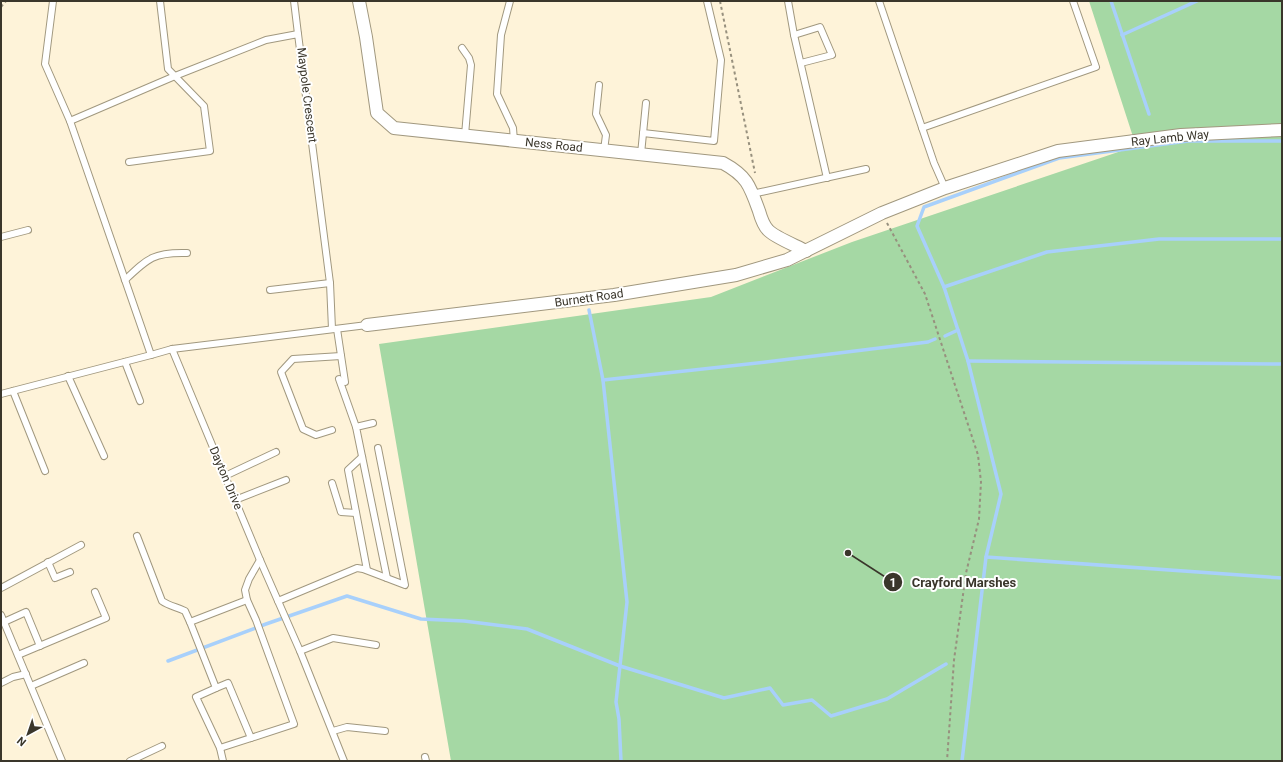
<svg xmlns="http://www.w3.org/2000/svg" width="1283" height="762" font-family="Roboto,sans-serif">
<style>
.green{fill:#a5d8a4}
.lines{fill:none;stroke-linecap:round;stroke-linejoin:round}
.stream{stroke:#a8d0fb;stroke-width:3.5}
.service-casing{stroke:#a1987f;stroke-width:8}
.minor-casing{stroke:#a1987f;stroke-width:14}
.path{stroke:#97907e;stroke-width:2;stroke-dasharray:3 3;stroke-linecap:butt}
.service{stroke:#fff;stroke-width:6}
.minor{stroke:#fff;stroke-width:12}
.labels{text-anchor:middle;stroke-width:4;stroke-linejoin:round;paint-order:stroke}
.street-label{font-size:12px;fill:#3a362b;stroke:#fff}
.leader{fill:none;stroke:#3a362b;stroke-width:1.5}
.callout-dot{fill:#3a362b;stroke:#fff;stroke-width:1.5}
.mark-label{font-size:12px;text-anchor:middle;font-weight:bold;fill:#fff}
.callout-label{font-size:13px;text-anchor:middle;font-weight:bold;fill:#3a362b;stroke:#fff;stroke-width:4;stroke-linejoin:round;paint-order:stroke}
</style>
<rect width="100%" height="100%" fill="#fef3d9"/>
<!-- green -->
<polygon class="green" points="1089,1 1282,1 1282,761 451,761 379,344 711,297 852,242 1136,146"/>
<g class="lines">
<!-- stream -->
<g class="stream">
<polyline points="1111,1 1149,114"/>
<polyline points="1122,35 1197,1"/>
<polyline points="944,287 1047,252 1159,239 1282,239"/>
<polyline points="589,310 603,380 627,602 616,702 619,719 621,761"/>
<polyline points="945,336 958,330"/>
<polyline points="968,361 1282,364"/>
<polyline points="603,380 766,362 928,342 935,339"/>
<polyline points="986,557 1282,578"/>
<polyline points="168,661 266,624 347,596 421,619 464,621 527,629 620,666 724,698 770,688 783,705 812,700 831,716 887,699 946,664"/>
<polyline points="962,761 986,557 1001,494 968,361 944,287 917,226 924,207 1059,158 1188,141 1282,141"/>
</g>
<!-- service casing -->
<g class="service-casing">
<g id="service">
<polyline points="53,1 45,64 70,121 151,355 172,349 367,325"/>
<polyline points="294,1 298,34"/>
<polyline points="510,1 501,35 497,94 513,128 514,141"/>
<polyline points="788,1 794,35 827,178"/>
<polyline points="879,1 934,163 945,188"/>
<polyline points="794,35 820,27 832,55 801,63"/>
<polyline points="462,48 469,58 471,65 465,135"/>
<polyline points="599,85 596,114 606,135 604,150"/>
<polyline points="70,121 175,76 266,40 298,34 330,283 332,329"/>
<polyline points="922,128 1096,67 1073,1"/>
<polyline points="643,133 714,141 721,60 707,1"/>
<polyline points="641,154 646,103"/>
<polyline points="129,162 210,151 204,106 168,69 160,1"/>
<polyline points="752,194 866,169"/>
<polyline points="1,237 28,230"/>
<path d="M125 280C148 258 154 252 187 253"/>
<polyline points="270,290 330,283"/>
<polyline points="337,329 345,382"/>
<polyline points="172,349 260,560 300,651 344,761"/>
<polyline points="125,362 140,401"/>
<polyline points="68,376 104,456"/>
<polyline points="339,379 356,427"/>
<polyline points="13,391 45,471"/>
<polyline points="1,394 151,355"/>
<polyline points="373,423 356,427 387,578"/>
<polyline points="332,430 316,435 303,429 281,372 293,359 341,356"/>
<polyline points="362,457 348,470 367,570"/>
<polyline points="225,476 276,452"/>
<polyline points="332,483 341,512 356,513"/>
<polyline points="235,500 286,480"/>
<path d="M137 536 162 601C169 606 177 607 185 611L190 622"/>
<polyline points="48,562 55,578 70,572"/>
<polyline points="1,588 81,545"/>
<polyline points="247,600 190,622 216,688 228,683 251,738"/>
<polyline points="278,601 357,568 363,569 405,585 378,448"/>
<polyline points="1,615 62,761"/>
<polyline points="4,622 26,612 40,646"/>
<polyline points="300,651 333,638 376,645"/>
<polyline points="18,655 106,618 95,592"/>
<polyline points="1,683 13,677 26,674"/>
<polyline points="31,686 84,663"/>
<polyline points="216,688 196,697 220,748 223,761"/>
<polyline points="333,731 347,727 385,731"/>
<polyline points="220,748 294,724 256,620 247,600 245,590 249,579 260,560"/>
<polyline points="425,757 426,761"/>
<polyline points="130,761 162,746"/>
</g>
</g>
<!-- minor casing -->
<g class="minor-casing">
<g id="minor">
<path d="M359 1 366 37 377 113 394 128 723 163C747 176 750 186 759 211 761 218 763 225 768 230 774 237 797 246 806 251"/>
<polyline points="367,325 614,295 736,275 787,260 882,213 945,188 1058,151 1181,135 1282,130"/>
</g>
</g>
<!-- path -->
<g class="path">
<polyline points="720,1 755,173"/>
<polyline points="1,7 6,1"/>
<polyline points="887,223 925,294 978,455 981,482 979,519 966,573 954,660 947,761"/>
</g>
<!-- service -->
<use href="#service" class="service"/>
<!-- minor -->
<use href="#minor" class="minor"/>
</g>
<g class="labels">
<!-- street labels -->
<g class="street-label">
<text transform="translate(307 95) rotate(83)" y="4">Maypole Crescent</text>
<text transform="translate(1170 138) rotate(-6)" y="4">Ray Lamb Way</text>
<text transform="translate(554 145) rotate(6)" y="4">Ness Road</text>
<text transform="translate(589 298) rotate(-8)" y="4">Burnett Road</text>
<text transform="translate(226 478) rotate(67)" y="4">Dayton Drive</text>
</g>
</g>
<!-- callouts -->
<path class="leader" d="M848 553L893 582"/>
<g class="callout-dot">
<circle cx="848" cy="553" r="4"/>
<circle cx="893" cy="582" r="10"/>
</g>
<g class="mark-label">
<text x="893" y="587">1</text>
</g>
<g class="callout-label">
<text x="964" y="587">Crayford Marshes</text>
</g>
<!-- border -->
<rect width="1283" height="762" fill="none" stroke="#3a362b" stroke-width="4"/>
<!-- north arrow -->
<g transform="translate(28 734) rotate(220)" stroke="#ffffff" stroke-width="3" paint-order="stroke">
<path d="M0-3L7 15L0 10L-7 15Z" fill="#3a362b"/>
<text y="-6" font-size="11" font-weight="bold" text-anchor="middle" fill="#3a362b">N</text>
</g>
</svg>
